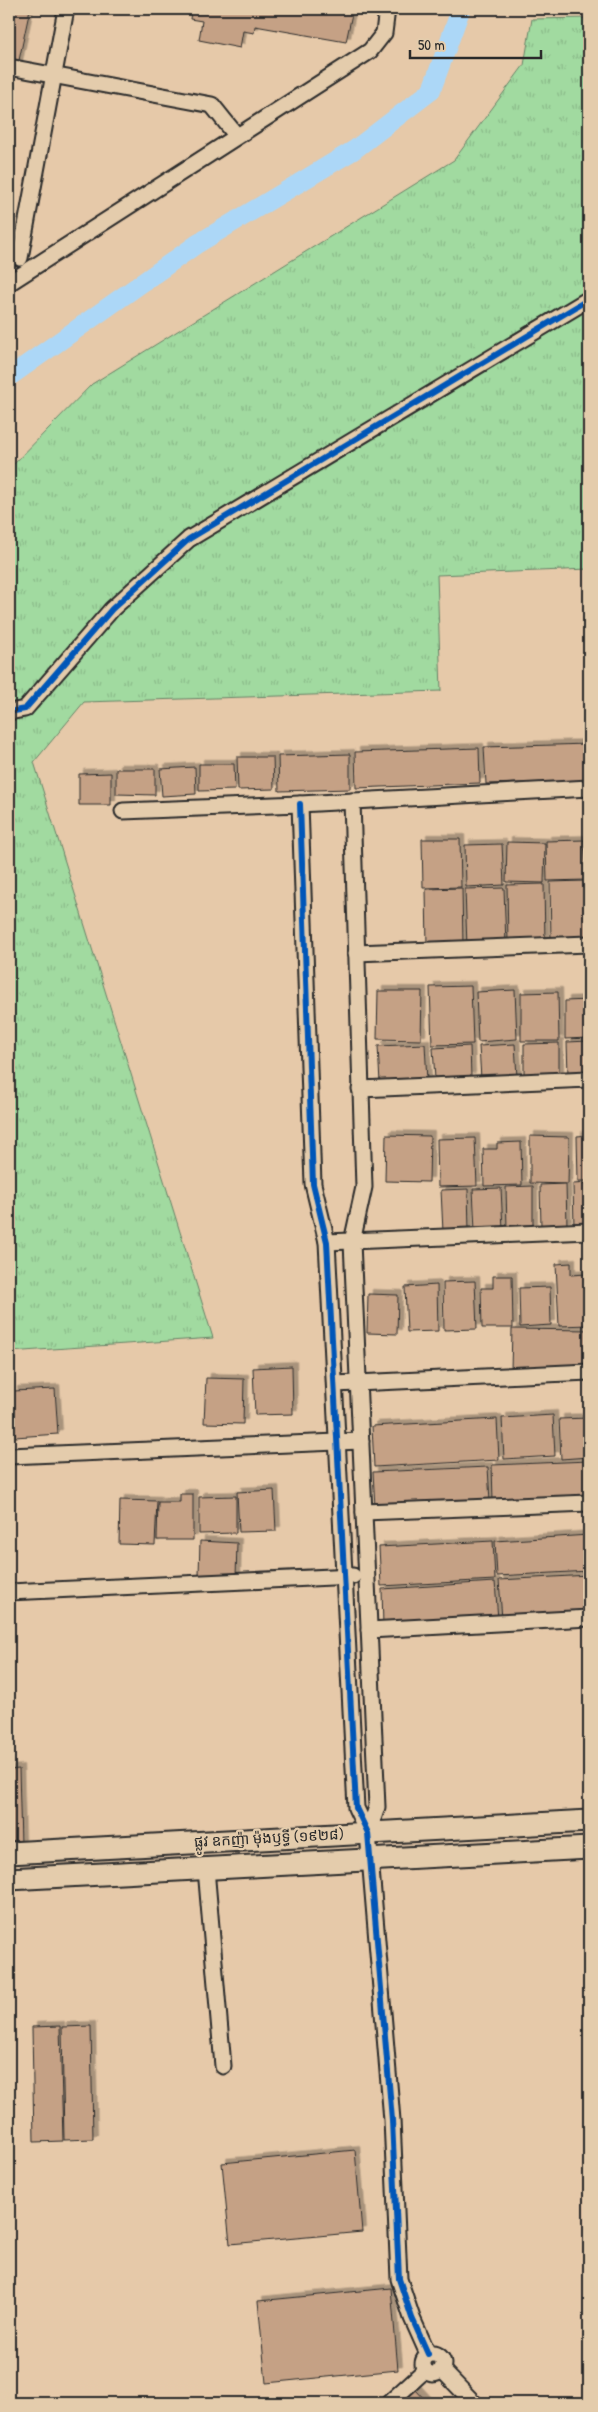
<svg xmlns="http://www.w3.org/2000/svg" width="598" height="2412" font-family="'Patrick Hand','Noto Sans Khmer',sans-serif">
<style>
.grass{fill:url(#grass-tufts);stroke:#668266}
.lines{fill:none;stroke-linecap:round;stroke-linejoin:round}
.canal{stroke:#acd7f7;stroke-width:19}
.building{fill:#c5a185;stroke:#2b2b2b;filter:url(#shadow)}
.minor-casing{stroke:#2b2b2b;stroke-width:19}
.secondary-casing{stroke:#2b2b2b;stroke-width:25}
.minor{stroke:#e4ccac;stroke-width:15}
.secondary{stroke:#e4ccac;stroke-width:21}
.cycleway-casing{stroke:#e4ccac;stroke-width:9}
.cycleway{stroke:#0057b8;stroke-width:6}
.labels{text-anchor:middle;stroke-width:4.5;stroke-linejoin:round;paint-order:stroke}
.street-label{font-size:15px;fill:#2b2b2b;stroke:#e4ccac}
</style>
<defs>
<pattern id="grass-tufts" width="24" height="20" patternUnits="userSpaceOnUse" patternTransform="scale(1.25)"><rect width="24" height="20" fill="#a1daa0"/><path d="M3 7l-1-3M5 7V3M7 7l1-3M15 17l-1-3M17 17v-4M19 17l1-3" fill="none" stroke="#8bbb8a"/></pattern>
<filter id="shadow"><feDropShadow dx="4.5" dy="-4.5" stdDeviation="0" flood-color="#0004"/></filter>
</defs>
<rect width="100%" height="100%" fill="#e6c9a9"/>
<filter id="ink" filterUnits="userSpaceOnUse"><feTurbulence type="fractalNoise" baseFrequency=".02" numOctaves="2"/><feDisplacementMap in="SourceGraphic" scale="10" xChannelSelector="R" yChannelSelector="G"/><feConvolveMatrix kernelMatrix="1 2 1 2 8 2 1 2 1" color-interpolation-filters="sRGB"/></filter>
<g filter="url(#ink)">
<!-- grass -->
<polygon class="grass" points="589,18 589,569 437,575 441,691 84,702 34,762 213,1338 9,1352 9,469 92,384 454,160 524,65 532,19"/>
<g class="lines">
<!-- canal -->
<polyline class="canal" points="9,377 197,244 354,150 431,91 461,9"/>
</g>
<!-- building -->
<g class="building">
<polygon points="9,9 30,9 18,65 9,64"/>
<polygon points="174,9 353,9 346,42 255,26 254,33 243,31 240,48 199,40 202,21 190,19 191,12"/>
<polygon points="589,744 589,781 486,784 484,747"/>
<polygon points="479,748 480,783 356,788 355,752"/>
<polygon points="350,754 350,789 279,791 278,756"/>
<polygon points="237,757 273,757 274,789 238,790"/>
<polygon points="199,764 234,764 235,790 199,791"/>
<polygon points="195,767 196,794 162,796 160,769"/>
<polygon points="116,769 155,769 155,795 116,794"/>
<polygon points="111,773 111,805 79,805 79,774"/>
<polygon points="589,838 589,878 587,879 586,839"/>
<polygon points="422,839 460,839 461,887 423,888"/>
<polygon points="584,840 586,880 547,881 546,841"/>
<polygon points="507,842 545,843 544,883 506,882"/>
<polygon points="502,844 504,885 466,887 465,845"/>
<polygon points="585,881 587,940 551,941 550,882"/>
<polygon points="544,884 545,943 508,944 507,885"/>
<polygon points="462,888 463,946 427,947 426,889"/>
<polygon points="504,888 506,945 467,947 465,889"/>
<polygon points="471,986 473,1044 432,1045 430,987"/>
<polygon points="515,990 517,1039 478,1042 476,992"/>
<polygon points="378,991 422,991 421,1040 377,1039"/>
<polygon points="558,992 559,1041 521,1041 521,993"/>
<polygon points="589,1000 589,1038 565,1039 565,1001"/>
<polygon points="589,1041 589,1074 568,1075 567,1042"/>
<polygon points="559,1043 559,1076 524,1076 524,1044"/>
<polygon points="425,1044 427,1081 380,1083 378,1046"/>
<polygon points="515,1044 517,1077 481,1079 479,1046"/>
<polygon points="470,1046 471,1077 435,1079 433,1048"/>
<polygon points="386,1135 430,1136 429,1182 385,1181"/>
<polygon points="589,1135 589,1181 578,1181 577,1136"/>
<polygon points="530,1136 569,1137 568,1184 530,1183"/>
<polygon points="475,1138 477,1186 438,1187 437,1139"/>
<polygon points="521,1142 522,1185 484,1186 483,1149 497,1149 497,1143"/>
<polygon points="589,1183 589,1226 574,1227 573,1184"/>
<polygon points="566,1184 567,1226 541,1227 540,1185"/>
<polygon points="533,1186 533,1229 507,1229 506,1187"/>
<polygon points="501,1188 503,1230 475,1231 473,1189"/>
<polygon points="468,1189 469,1231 443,1232 441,1190"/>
<polygon points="571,1263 571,1275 587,1274 589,1325 559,1326 556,1264"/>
<polygon points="493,1276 512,1276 513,1328 482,1328 481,1288 493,1288"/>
<polygon points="475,1281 477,1329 444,1330 443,1282"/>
<polygon points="437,1285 438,1331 407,1332 405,1287"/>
<polygon points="550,1287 551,1325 520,1327 519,1288"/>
<polygon points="368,1294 398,1295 397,1334 367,1333"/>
<polygon points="512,1329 589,1330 589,1370 511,1370"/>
<polygon points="292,1366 293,1414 255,1415 253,1368"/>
<polygon points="206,1378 244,1379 243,1424 204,1423"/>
<polygon points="55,1389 58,1434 15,1437 13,1391"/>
<polygon points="553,1415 555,1456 504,1459 502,1418"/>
<polygon points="589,1418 589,1457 561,1459 559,1419"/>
<polygon points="497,1419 499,1460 374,1467 372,1426"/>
<polygon points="589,1461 589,1498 493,1502 492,1465"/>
<polygon points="488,1467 490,1502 375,1507 373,1472"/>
<polygon points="274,1490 276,1531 239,1532 237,1492"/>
<polygon points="180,1494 193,1494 193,1540 157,1540 158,1502 180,1502"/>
<polygon points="236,1496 236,1533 199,1534 199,1497"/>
<polygon points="120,1500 157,1501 155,1545 119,1544"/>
<polygon points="589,1535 589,1571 497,1576 495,1541"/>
<polygon points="200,1541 237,1543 236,1577 199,1575"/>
<polygon points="493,1541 495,1580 381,1586 379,1547"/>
<polygon points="589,1575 589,1613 502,1619 499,1580"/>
<polygon points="495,1582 498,1619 383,1626 382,1589"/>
<polygon points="19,1769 21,1844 9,1845 9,1770"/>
<polygon points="60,2026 63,2141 34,2142 32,2027"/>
<polygon points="91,2026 93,2139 64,2140 62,2027"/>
<polygon points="355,2150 362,2232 230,2244 222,2163"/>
<polygon points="391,2288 398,2370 266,2383 258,2301"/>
<polygon points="415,2389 428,2403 398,2403"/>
</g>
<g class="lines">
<!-- minor casing -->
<g class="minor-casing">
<g id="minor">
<polyline points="9,67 212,105 236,135"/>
<polyline points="20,258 66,9"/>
<polyline points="9,283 370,51 384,33 387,9"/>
<polyline points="9,712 25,709 112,609 189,539 589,299"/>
<polyline points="352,801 364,1187 352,1242 377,1807 368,1833"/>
<polyline points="300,804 313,1184 327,1242 356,1808 368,1833 392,2120 399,2279 412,2318 428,2354"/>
<polyline points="123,811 300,804 589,788"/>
<polyline points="356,953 589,944"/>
<polyline points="360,1089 589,1079"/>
<polyline points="327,1242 589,1231"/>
<polyline points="335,1384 589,1372"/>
<polyline points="9,1456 361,1441"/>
<polyline points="364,1512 589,1503"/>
<polyline points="9,1592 353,1576"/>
<polyline points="369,1630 589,1618"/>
<polyline points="206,1869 223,2066"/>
<circle cx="433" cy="2364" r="10"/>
<polyline points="442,2370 474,2403"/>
<polyline points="389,2403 425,2370"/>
</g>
</g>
<!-- secondary casing -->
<g class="secondary-casing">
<g id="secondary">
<polyline points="9,1853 589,1821"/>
<polyline points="9,1879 589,1848"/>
</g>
</g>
<!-- minor -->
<use href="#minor" class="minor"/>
<!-- secondary -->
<use href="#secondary" class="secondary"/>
<!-- cycleway casing -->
<g class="cycleway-casing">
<g id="cycleway">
<polyline points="9,712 25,709 112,609 189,539 589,299"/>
<polyline points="300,804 313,1184 327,1242 356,1808 368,1833 392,2120 399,2279 412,2318 428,2354"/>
</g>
</g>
<!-- cycleway -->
<use href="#cycleway" class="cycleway"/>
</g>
</g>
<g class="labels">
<!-- street labels -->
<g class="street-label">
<text transform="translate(269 1838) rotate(-3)" y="5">ផ្លូវ ឧកញ៉ា ម៉ុងឫទ្ធី (១៩២៨)</text>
</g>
</g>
<!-- margin -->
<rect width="598" height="2412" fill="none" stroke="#e4ccac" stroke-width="30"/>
<rect x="15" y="15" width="568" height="2382" fill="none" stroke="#2b2b2b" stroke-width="2" filter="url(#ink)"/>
<!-- scale -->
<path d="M410 50v8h131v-8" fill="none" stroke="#2b2b2b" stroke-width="2.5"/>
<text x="418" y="50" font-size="15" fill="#2b2b2b" stroke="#e4ccac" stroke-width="4" paint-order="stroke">50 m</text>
</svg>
